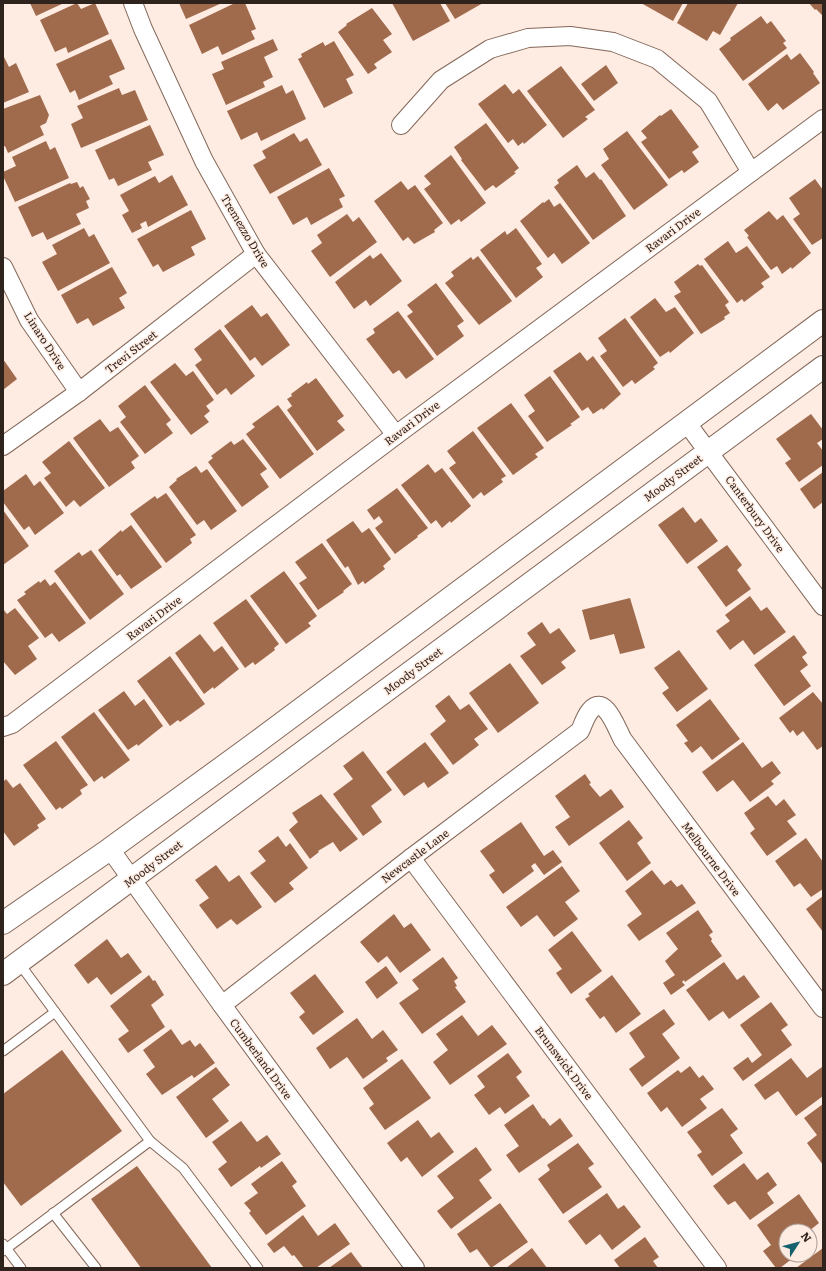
<svg xmlns="http://www.w3.org/2000/svg" width="826" height="1271" font-family="Literata,serif">
<style>
.building{fill:#a06a4d}
.lines{fill:none;stroke-linecap:round;stroke-linejoin:round}
.service-casing{stroke:#83685a;stroke-width:11}
.minor-casing{stroke:#83685a;stroke-width:20}
.secondary-casing{stroke:#83685a;stroke-width:24}
.service{stroke:#fff;stroke-width:9}
.minor{stroke:#fff;stroke-width:18}
.secondary{stroke:#fff;stroke-width:22}
.labels{text-anchor:middle;stroke-width:3;stroke-linejoin:round;paint-order:stroke}
.street-label{font-size:11px;fill:#2e231d;stroke:#feebe1}
</style>
<rect width="100%" height="100%" fill="#feebe1"/>
<!-- building -->
<g class="building">
<polygon points="30,3 64,3 36,16"/>
<polygon points="77,3 81,9 95,3 109,34 68,53 66,47 55,52 40,20"/>
<polygon points="179,3 222,3 186,19"/>
<polygon points="235,3 245,3 256,29 251,31 255,39 222,55 218,46 202,54 189,25"/>
<polygon points="392,3 440,3 450,21 413,41"/>
<polygon points="445,3 483,3 455,19"/>
<polygon points="641,3 683,3 673,21"/>
<polygon points="688,3 738,3 720,35 713,31 707,41 677,23"/>
<polygon points="809,3 823,3 823,16 816,9 815,10"/>
<polygon points="372,8 392,34 383,40 392,52 374,64 377,68 368,74 338,32 347,25 346,24"/>
<polygon points="761,16 767,24 771,21 786,41 783,43 787,48 743,81 719,49 731,40 730,38"/>
<polygon points="111,39 125,69 109,76 113,84 79,100 75,90 70,93 56,64"/>
<polygon points="273,39 278,50 264,57 273,77 263,82 265,87 226,105 212,74 224,69 221,62"/>
<polygon points="334,41 354,75 346,79 353,93 324,108 298,59 302,57 301,54 323,42 325,46"/>
<polygon points="800,53 814,72 813,73 820,83 783,110 777,103 768,111 748,84 787,54 791,60"/>
<polygon points="4,57 9,67 16,63 29,92 3,103"/>
<polygon points="606,65 618,83 594,101 581,84"/>
<polygon points="561,66 595,110 585,117 588,119 563,138 527,91"/>
<polygon points="505,84 513,94 519,89 547,125 524,144 523,142 518,146 513,139 508,143 478,104"/>
<polygon points="282,85 286,94 293,90 306,119 261,141 257,132 241,140 227,111"/>
<polygon points="119,88 122,95 135,90 148,120 81,148 71,124 83,118 77,106"/>
<polygon points="40,95 49,115 46,123 40,126 44,135 8,153 5,146 3,147 3,109"/>
<polygon points="671,109 699,147 692,152 699,162 684,173 682,170 669,179 641,142 647,138 641,131 660,115 661,116"/>
<polygon points="486,123 519,168 514,172 516,173 496,188 493,185 485,191 461,160 462,159 454,147"/>
<polygon points="150,125 164,155 148,162 152,170 118,186 114,178 109,180 95,150"/>
<polygon points="627,131 668,185 634,210 601,165 609,159 603,149"/>
<polygon points="294,133 300,142 307,138 322,165 270,194 253,165 266,158 262,151"/>
<polygon points="46,141 50,150 55,147 69,178 15,202 3,176 3,172 16,166 12,157"/>
<polygon points="451,155 486,203 461,222 459,219 451,225 424,189 431,184 424,176"/>
<polygon points="577,165 586,178 594,172 600,180 601,179 626,216 593,240 554,187 559,183 557,180"/>
<polygon points="329,168 345,196 339,199 343,207 311,225 307,217 293,225 277,197"/>
<polygon points="172,175 188,205 148,227 146,221 140,224 142,228 132,233 122,215 129,211 120,195 155,176 159,183"/>
<polygon points="815,179 823,190 823,238 812,245 793,219 800,214 789,198"/>
<polygon points="401,181 408,190 415,185 443,223 434,230 435,232 414,244 408,237 403,241 374,201"/>
<polygon points="77,182 80,188 83,186 90,199 86,201 89,208 76,214 81,224 47,240 43,232 32,237 18,207 70,183 71,184"/>
<polygon points="549,199 554,207 560,203 590,243 562,264 554,253 548,258 520,221 543,202 544,203"/>
<polygon points="191,210 206,239 191,247 195,255 163,272 158,264 153,267 137,239"/>
<polygon points="769,211 777,220 783,215 811,253 792,269 791,267 782,274 777,266 771,270 747,237 749,236 744,230"/>
<polygon points="347,214 353,222 359,217 377,242 330,277 311,251 322,243 317,235"/>
<polygon points="84,228 89,237 94,234 110,263 58,291 42,262 57,254 52,245"/>
<polygon points="516,228 542,264 536,268 543,277 516,298 480,250 505,231 507,235"/>
<polygon points="728,241 736,253 747,246 770,277 761,283 764,287 744,302 742,299 737,303 704,259"/>
<polygon points="381,253 402,281 370,306 366,300 354,309 335,282 370,255 373,259"/>
<polygon points="478,256 512,301 479,325 445,283 454,276 451,272 471,257 473,260"/>
<polygon points="698,264 700,266 702,265 729,302 725,305 730,313 724,317 725,319 701,334 674,296 681,292 674,282"/>
<polygon points="112,267 127,293 119,298 125,308 93,326 88,318 77,324 61,295"/>
<polygon points="436,283 464,321 457,326 464,336 437,356 407,316 413,312 407,305"/>
<polygon points="655,298 666,312 675,307 694,333 670,353 669,351 660,357 630,317"/>
<polygon points="252,305 261,317 267,313 290,345 262,366 255,357 250,361 224,326"/>
<polygon points="398,311 434,359 406,379 399,370 393,374 366,339 375,333 373,329"/>
<polygon points="625,318 658,363 653,367 655,369 635,384 632,380 623,387 600,356 607,351 598,338"/>
<polygon points="220,329 255,376 231,395 226,388 217,395 195,365 202,360 194,349"/>
<polygon points="580,352 587,361 593,356 621,394 603,410 602,408 593,414 588,407 582,411 553,371"/>
<polygon points="3,359 17,379 3,390"/>
<polygon points="175,363 186,376 193,371 214,400 206,406 210,411 204,416 209,422 191,435 150,382"/>
<polygon points="550,376 580,417 570,424 572,425 547,442 528,416 535,411 524,395"/>
<polygon points="316,378 344,416 337,421 345,430 317,451 287,410 292,406 287,399 292,396 291,394 307,382 308,384"/>
<polygon points="145,385 171,420 166,424 173,433 145,454 120,422 126,417 118,406"/>
<polygon points="511,403 544,448 535,454 538,457 513,475 477,428"/>
<polygon points="278,405 314,454 280,479 246,434 255,427 252,424"/>
<polygon points="811,414 823,430 823,439 817,443 823,451 823,465 799,482 785,463 791,459 776,439"/>
<polygon points="100,419 110,432 118,427 139,456 131,462 135,468 109,487 73,438"/>
<polygon points="473,431 506,476 501,479 503,482 484,496 481,492 473,499 449,468 456,463 447,451"/>
<polygon points="243,439 267,469 260,474 269,487 242,507 208,462 213,458 211,456 231,441 234,445"/>
<polygon points="69,441 105,488 80,507 74,500 66,507 44,478 51,473 42,462"/>
<polygon points="428,464 435,473 442,468 471,506 451,523 450,521 442,528 436,520 431,524 401,485"/>
<polygon points="196,466 201,473 207,469 237,511 211,530 204,520 197,525 169,487 177,480 176,479"/>
<polygon points="823,472 823,502 814,509 800,489"/>
<polygon points="26,474 34,486 40,481 64,513 35,535 29,526 24,530 3,502 3,491"/>
<polygon points="397,488 428,528 417,536 418,537 395,554 375,528 383,522 379,516 374,520 367,510"/>
<polygon points="166,493 196,535 190,539 192,543 166,563 130,514 155,496 157,499"/>
<polygon points="683,507 695,523 701,518 718,541 687,564 658,525"/>
<polygon points="3,510 29,546 3,565"/>
<polygon points="353,521 362,533 369,528 391,559 383,566 385,569 365,584 363,581 358,585 348,566 345,568 326,540"/>
<polygon points="131,525 162,567 131,589 120,574 117,576 98,550 121,530 122,532"/>
<polygon points="322,543 352,584 343,591 344,592 318,610 299,583 307,578 295,562"/>
<polygon points="727,545 742,565 737,570 751,589 726,607 697,567"/>
<polygon points="91,550 124,594 90,620 54,571 79,552 82,556"/>
<polygon points="284,571 317,616 308,623 311,626 286,644 250,596"/>
<polygon points="45,579 50,586 55,582 86,623 59,642 52,633 45,638 17,600 26,594 24,592 39,581 40,583"/>
<polygon points="750,596 761,611 767,607 786,632 754,655 743,640 730,650 716,631 730,621 725,615"/>
<polygon points="630,598 645,648 620,654 614,634 590,640 582,610"/>
<polygon points="246,599 279,644 274,648 275,650 255,665 253,662 245,668 213,623"/>
<polygon points="15,608 39,638 28,646 37,659 15,675 3,661 3,609 7,614"/>
<polygon points="542,622 550,634 559,628 576,651 561,662 566,668 542,685 520,656 536,645 527,633"/>
<polygon points="200,634 214,652 222,646 239,669 214,689 213,687 204,694 175,653"/>
<polygon points="794,635 807,653 802,657 808,665 800,671 811,686 784,706 754,665"/>
<polygon points="679,650 708,689 677,712 662,693 669,688 654,668"/>
<polygon points="170,656 205,704 180,722 178,720 170,726 137,681"/>
<polygon points="510,663 539,703 498,733 469,693"/>
<polygon points="124,691 135,706 144,699 163,726 138,746 137,744 128,750 98,710"/>
<polygon points="813,692 823,704 823,746 817,750 803,731 797,736 793,730 790,733 779,718"/>
<polygon points="449,695 460,710 469,704 488,729 474,739 479,745 453,765 430,734 446,721 435,706"/>
<polygon points="710,699 740,739 712,760 701,746 692,753 684,743 688,741 676,725"/>
<polygon points="94,712 130,760 104,779 102,776 94,782 61,737"/>
<polygon points="56,741 88,785 80,790 82,794 62,809 60,807 56,810 23,765"/>
<polygon points="425,742 449,773 428,788 424,782 404,796 386,772"/>
<polygon points="743,742 762,768 772,761 781,773 771,781 774,784 750,802 733,780 717,792 702,772"/>
<polygon points="363,751 392,790 371,806 382,822 363,836 333,794 353,779 343,766"/>
<polygon points="585,774 591,783 589,784 600,797 611,789 624,807 569,846 555,827 570,817 555,796"/>
<polygon points="6,779 13,788 20,783 46,819 37,825 39,828 14,846 3,831 3,782"/>
<polygon points="321,794 358,839 340,852 333,842 318,851 319,852 310,859 289,830 298,822 292,813"/>
<polygon points="768,796 776,806 784,799 796,815 787,821 797,834 767,856 750,833 755,829 744,813"/>
<polygon points="629,820 643,838 637,843 651,863 627,881 599,843"/>
<polygon points="521,822 544,856 553,850 562,862 544,875 535,863 531,866 534,871 503,894 489,875 495,871 480,851"/>
<polygon points="278,836 286,847 290,843 308,868 289,883 294,889 275,903 250,873 266,861 258,851"/>
<polygon points="806,838 823,862 823,889 811,897 800,883 794,887 775,861"/>
<polygon points="216,865 229,882 239,875 262,907 237,925 231,919 217,929 199,905 209,898 195,880"/>
<polygon points="562,866 580,891 565,902 578,919 554,937 537,915 521,927 506,907"/>
<polygon points="652,870 664,885 671,880 677,887 682,884 696,903 639,941 627,925 642,914 625,891"/>
<polygon points="823,896 823,932 806,909"/>
<polygon points="698,910 713,932 709,935 712,939 711,941 722,956 685,982 684,980 682,982 685,985 671,995 663,983 675,975 665,961 678,949 666,933"/>
<polygon points="394,914 404,928 411,923 431,950 400,973 387,956 378,963 360,942"/>
<polygon points="572,931 602,971 571,994 556,973 562,969 548,950"/>
<polygon points="107,939 121,958 128,953 142,972 111,995 97,977 88,984 74,965"/>
<polygon points="443,957 458,978 454,981 457,986 455,987 466,1002 422,1034 399,1003 419,989 412,980"/>
<polygon points="724,962 737,980 744,975 760,997 729,1019 723,1011 709,1021 686,990"/>
<polygon points="386,966 398,983 377,999 365,982"/>
<polygon points="315,974 344,1012 313,1035 299,1017 305,1012 290,993"/>
<polygon points="149,975 153,981 155,980 164,995 151,1005 165,1027 128,1053 118,1039 129,1031 110,1006"/>
<polygon points="612,975 641,1014 616,1033 604,1016 600,1019 585,999 590,996 588,994"/>
<polygon points="771,1002 788,1025 781,1030 792,1045 743,1081 733,1068 748,1057 752,1063 762,1055 740,1025"/>
<polygon points="664,1009 675,1024 662,1034 680,1058 642,1087 629,1069 645,1057 629,1033"/>
<polygon points="462,1015 478,1036 492,1025 507,1044 450,1085 433,1062 448,1050 436,1034"/>
<polygon points="357,1018 372,1039 383,1030 398,1050 386,1058 388,1061 363,1079 347,1057 330,1069 316,1048"/>
<polygon points="171,1029 182,1045 190,1040 195,1047 200,1043 215,1063 194,1078 192,1075 162,1095 146,1074 155,1067 143,1050"/>
<polygon points="62,1050 122,1131 21,1206 3,1182 3,1094"/>
<polygon points="508,1053 522,1072 516,1077 530,1096 505,1114 500,1107 489,1115 474,1095 485,1087 477,1076"/>
<polygon points="791,1058 807,1078 822,1067 823,1069 823,1096 796,1116 778,1091 765,1100 754,1085"/>
<polygon points="402,1059 431,1098 385,1130 369,1108 374,1104 363,1088"/>
<polygon points="690,1066 699,1078 703,1075 714,1089 700,1099 707,1108 682,1127 667,1107 661,1112 647,1093 678,1070 681,1073"/>
<polygon points="216,1067 230,1085 212,1099 229,1121 206,1138 176,1097"/>
<polygon points="533,1104 543,1119 544,1118 550,1126 560,1118 573,1136 519,1173 506,1155 519,1146 504,1125"/>
<polygon points="823,1104 823,1165 807,1143 817,1135 804,1118"/>
<polygon points="722,1108 738,1129 730,1135 743,1153 712,1176 697,1155 702,1152 687,1132"/>
<polygon points="418,1120 431,1138 439,1132 454,1152 422,1177 407,1157 401,1162 387,1143"/>
<polygon points="241,1121 257,1142 267,1135 281,1154 261,1168 260,1166 231,1187 218,1169 227,1162 212,1142"/>
<polygon points="578,1143 594,1164 588,1168 602,1187 563,1214 538,1179 550,1170 547,1165"/>
<polygon points="476,1147 492,1170 479,1180 492,1198 451,1229 437,1211 454,1198 437,1176"/>
<polygon points="282,1161 297,1182 292,1186 306,1206 266,1235 249,1213 251,1211 244,1203 258,1193 251,1184"/>
<polygon points="744,1163 757,1180 768,1172 777,1185 767,1193 774,1203 750,1220 735,1201 728,1205 713,1186"/>
<polygon points="137,1166 212,1268 141,1268 91,1199"/>
<polygon points="607,1193 618,1209 624,1205 641,1227 612,1250 600,1234 586,1245 568,1221"/>
<polygon points="799,1194 819,1223 809,1231 786,1231 786,1255 797,1255 780,1268 776,1268 763,1251 771,1245 757,1225"/>
<polygon points="500,1203 528,1242 491,1268 477,1249 470,1253 457,1234"/>
<polygon points="303,1215 318,1236 335,1223 350,1244 316,1268 304,1268 294,1255 292,1256 284,1246 274,1253 267,1244"/>
<polygon points="645,1237 659,1257 653,1261 658,1268 620,1268 614,1260"/>
<polygon points="532,1248 547,1268 506,1268"/>
<polygon points="823,1248 823,1268 796,1268"/>
<polygon points="351,1252 363,1268 329,1268"/>
</g>
<g class="lines">
<!-- service casing -->
<g class="service-casing">
<g id="service">
<polyline points="3,1051 55,1012"/>
<polyline points="150,1141 183,1168 258,1268"/>
<polyline points="53,1213 96,1268"/>
<polyline points="3,1244 21,1268"/>
<polyline points="3,1251 150,1141 19,963"/>
</g>
</g>
<!-- minor casing -->
<g class="minor-casing">
<g id="minor">
<polyline points="133,3 143,29 204,161 256,254 396,435"/>
<polyline points="401,125 441,80 490,49 528,38 570,36 613,42 657,59 708,101 751,172"/>
<polyline points="3,267 29,320 79,392"/>
<polyline points="686,422 823,606"/>
<polyline points="3,446 79,392 256,254"/>
<polyline points="3,727 12,724 396,435 823,119"/>
<polyline points="110,849 222,1005 415,1268"/>
<polyline points="411,858 717,1268"/>
<path d="M222 1005 411 858 580 731C583 725 585 717 590 711 605 692 617 730 623 740L823 1008"/>
</g>
</g>
<!-- secondary casing -->
<g class="secondary-casing">
<g id="secondary">
<polyline points="3,923 110,849 253,745 823,321"/>
<polyline points="3,974 823,367"/>
</g>
</g>
<!-- service -->
<use href="#service" class="service"/>
<!-- minor -->
<use href="#minor" class="minor"/>
<!-- secondary -->
<use href="#secondary" class="secondary"/>
</g>
<g class="labels">
<!-- street labels -->
<g class="street-label">
<text transform="translate(673 230) rotate(-37)" y="4">Ravari Drive</text>
<text transform="translate(245 231) rotate(59)" y="4">Tremezzo Drive</text>
<text transform="translate(45 341) rotate(57)" y="4">Linaro Drive</text>
<text transform="translate(131 352) rotate(-38)" y="4">Trevi Street</text>
<text transform="translate(412 423) rotate(-37)" y="4">Ravari Drive</text>
<text transform="translate(673 478) rotate(-37)" y="4">Moody Street</text>
<text transform="translate(755 514) rotate(54)" y="4">Canterbury Drive</text>
<text transform="translate(154 618) rotate(-37)" y="4">Ravari Drive</text>
<text transform="translate(413 671) rotate(-37)" y="4">Moody Street</text>
<text transform="translate(415 856) rotate(-37)" y="4">Newcastle Lane</text>
<text transform="translate(711 859) rotate(53)" y="4">Melbourne Drive</text>
<text transform="translate(153 864) rotate(-37)" y="4">Moody Street</text>
<text transform="translate(261 1059) rotate(54)" y="4">Cumberland Drive</text>
<text transform="translate(564 1063) rotate(53)" y="4">Brunswick Drive</text>
</g>
</g>
<!-- border -->
<rect width="826" height="1271" fill="none" stroke="#2e231d" stroke-width="8"/>
<!-- north arrow -->
<g transform="translate(798 1243) rotate(54)"><circle r="19" fill="#feebe1" stroke="#ab9b93"/>
<path d="M0-3L7 15L0 10L-7 15Z" fill="#14616d"/>
<text y="-6" font-size="11" font-weight="bold" text-anchor="middle" fill="#2e231d">N</text>
</g>
</svg>
